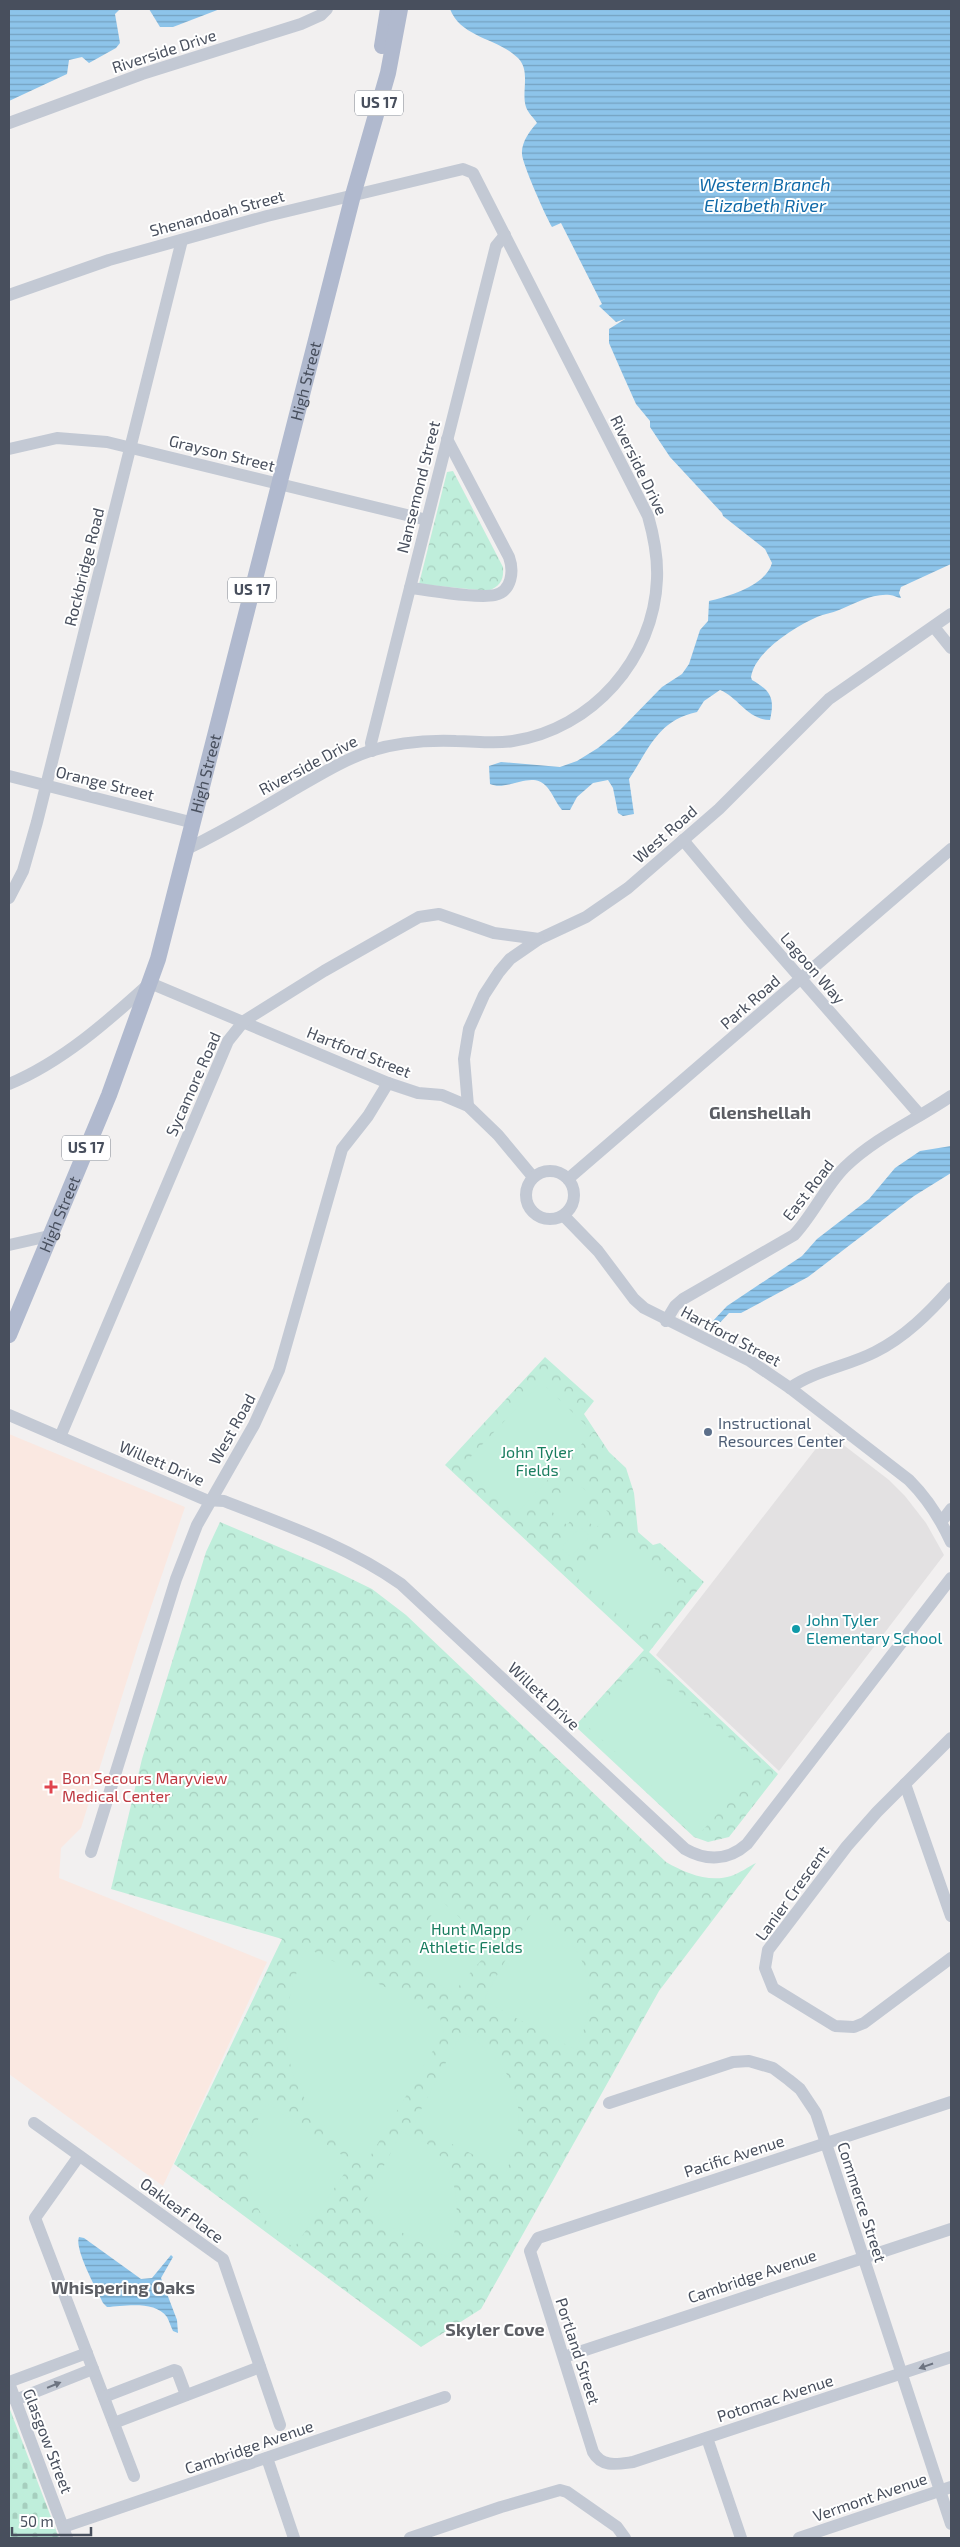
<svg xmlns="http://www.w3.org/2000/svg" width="960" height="2547" font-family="'Exo 2',sans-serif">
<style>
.education{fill:#e3e1e2}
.medical{fill:#fae8e1}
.forest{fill:url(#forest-crowns)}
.cemetery{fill:url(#cemetery-stones)}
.pitch{fill:#bfeedb}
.water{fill:url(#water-rules)}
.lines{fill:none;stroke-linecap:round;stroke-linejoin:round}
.minor{stroke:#c3c9d4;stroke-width:12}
.major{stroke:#b0b9ce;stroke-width:16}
.oneway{fill:#6d7481}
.service-dot{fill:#5c6f8a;stroke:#fff;stroke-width:2}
.culture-dot{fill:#0f9aa8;stroke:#fff;stroke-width:2}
.health-dot{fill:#e0444e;stroke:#fff;stroke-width:2}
.labels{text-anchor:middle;stroke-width:4;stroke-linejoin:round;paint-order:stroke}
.shield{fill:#fff;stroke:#7f848e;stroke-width:1}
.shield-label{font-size:15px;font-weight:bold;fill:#484f5d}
.street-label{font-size:16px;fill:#484f5d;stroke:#fff}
.service-label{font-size:16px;fill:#4e5e75;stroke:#fff;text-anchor:start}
.park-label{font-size:16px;fill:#197d5f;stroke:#fff}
.culture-label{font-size:16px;fill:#0d838f;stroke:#fff;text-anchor:start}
.health-label{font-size:16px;fill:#be3a42;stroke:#fff;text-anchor:start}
.water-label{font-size:18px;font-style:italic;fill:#0f69a8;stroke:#fff}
.neighbourhood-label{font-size:18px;font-weight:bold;fill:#5c5e64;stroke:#fff}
</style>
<defs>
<pattern id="forest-crowns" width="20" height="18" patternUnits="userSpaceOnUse" patternTransform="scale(1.25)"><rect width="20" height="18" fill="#bfeedb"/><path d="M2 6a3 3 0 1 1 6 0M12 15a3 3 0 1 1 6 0" fill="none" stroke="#a6cebe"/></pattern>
<pattern id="cemetery-stones" width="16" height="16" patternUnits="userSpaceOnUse" patternTransform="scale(1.25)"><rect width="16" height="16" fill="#bfeedb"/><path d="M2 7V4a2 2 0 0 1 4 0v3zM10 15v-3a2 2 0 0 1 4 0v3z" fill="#a6cebe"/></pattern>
<pattern id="water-rules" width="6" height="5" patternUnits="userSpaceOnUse" patternTransform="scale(1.25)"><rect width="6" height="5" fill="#8dc4ea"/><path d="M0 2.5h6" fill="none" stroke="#75a2c1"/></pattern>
</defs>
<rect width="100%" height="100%" fill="#f2f0f0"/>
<!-- education -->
<polygon class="education" points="828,1433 889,1480 905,1496 926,1523 944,1555 779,1771 656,1655"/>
<!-- medical -->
<polygon class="medical" points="9,1434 185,1507 138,1645 81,1828 61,1848 59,1878 267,1962 163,2186 9,2074"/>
<!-- forest -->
<g class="forest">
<path d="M453 471 503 567C504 581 500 586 488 591L419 584 447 472Z"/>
<polygon points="545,1357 594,1401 584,1414 609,1452 626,1468 634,1493 638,1532 653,1545 660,1543 704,1582 649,1652 778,1774 729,1837 708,1842 694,1837 575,1726 644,1650 445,1465"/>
<path d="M220 1522 335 1571 372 1589 406 1615 666 1862C685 1873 709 1883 731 1876 740 1873 748 1867 756 1863L659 1991 481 2309 421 2347 174 2164 282 1939 111 1889 142 1759 206 1552Z"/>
</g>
<!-- cemetery -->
<polygon class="cemetery" points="9,2407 59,2538 9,2538"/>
<!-- pitch -->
<g class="pitch">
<polygon points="541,1382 593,1432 515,1515 463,1465"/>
<polygon points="574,1480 592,1496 567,1525 549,1509"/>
<polygon points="600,1504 609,1513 596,1528 586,1520"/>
<polygon points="580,1527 590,1536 571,1557 561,1548"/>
<polygon points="619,1531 684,1588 641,1636 577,1578"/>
<polygon points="643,1658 761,1767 701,1832 584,1723"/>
<polygon points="442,1901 489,1945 490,1950 453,1993 425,1975 409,1945"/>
<path d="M534 1909C588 1943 603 1992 576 2050L486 2002 485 1997Z"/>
<path d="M307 1948 439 2014 444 2032 368 2160C286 2109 265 2034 307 1948Z"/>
<path d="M462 2032C517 2064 533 2113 506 2171L416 2126 415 2121Z"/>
<path d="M267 2103 349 2160 350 2165 294 2248C242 2209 233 2158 267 2103Z"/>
<path d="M402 2131C412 2137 428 2142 436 2151 462 2179 461 2223 447 2257L364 2212 362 2208Z"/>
</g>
<!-- water -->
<g class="water">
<polygon points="9,9 120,9 115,14 120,43 116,48 89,63 82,57 69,60 67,74 9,101"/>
<polygon points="149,9 220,9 173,27 160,27"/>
<path d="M450 9H951V564L901 587 899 593 901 598C897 598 894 595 890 595 873 593 854 604 839 610 832 613 824 614 817 617 795 627 755 651 751 677L752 680C771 691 775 698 770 720 748 720 738 697 720 690L704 701 697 712C658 720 649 749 629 779L634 814 623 816 618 813 613 788 608 780 593 783 577 797 570 810H562C556 803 553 794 547 787 532 769 508 792 490 784L489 766 501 762 560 767 577 761 598 748 619 731 662 687 682 674 689 664 700 630 708 621 709 601C730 596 766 585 772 563L765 549 723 516 722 513 670 457 650 427V421L636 404 623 375 609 343V329L625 319 616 322 599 306 602 304 561 223 552 227C546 217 522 163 522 154 521 143 530 130 537 123 534 118 528 113 526 107 521 92 531 71 518 58 498 38 461 38 450 9Z"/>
<polygon points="951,1146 951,1173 914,1196 808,1277 741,1313 729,1313 715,1328 710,1324 727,1306 802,1256 817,1239 869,1199 895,1168 920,1151"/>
<path d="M79 2237 84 2238 141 2279 152 2278 171 2255 173 2257 161 2278 177 2320 178 2333 173 2331C171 2327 169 2321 167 2317 155 2300 124 2306 107 2307L103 2303C97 2290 74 2249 79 2237Z"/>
</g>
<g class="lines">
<!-- minor -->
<g class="minor">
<polyline points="9,123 142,74 301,24 321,15 327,9"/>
<path d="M9 295 109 260 267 216 463 169 473 173 648 516C654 537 658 557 657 579 654 659 592 729 513 741 494 744 475 741 456 741 428 740 398 742 370 751 343 760 318 776 293 790 258 811 223 831 187 849"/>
<polyline points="9,449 57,438 107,442 427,520"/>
<path d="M410 588C429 590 478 599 495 595 512 591 514 571 509 557L447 439"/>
<polyline points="934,627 951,648"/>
<polyline points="372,751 371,743 496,246 505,235"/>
<polyline points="9,776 194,823"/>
<polyline points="683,840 748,918 920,1115"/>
<polyline points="9,898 23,871 37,822 182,240"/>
<path d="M9 1084C62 1062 108 1021 150 983L388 1083 418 1093 442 1095 468 1106 498 1135 533 1177"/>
<polyline points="468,1106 464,1059 469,1029 484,995 499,972 510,959 539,939 586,917 628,888 719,809 829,699 951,614"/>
<circle cx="550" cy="1195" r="24"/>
<polyline points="568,1179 951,849"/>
<path d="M564 1216 598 1251 634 1299 644 1308 750 1361 790 1388 909 1480C928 1499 940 1518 951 1542"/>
<polyline points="9,1245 49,1236"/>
<path d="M666 1321 675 1306 683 1299 794 1235C813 1215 825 1187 845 1167 876 1137 916 1120 951 1096"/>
<path d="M790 1388C816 1370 848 1366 875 1352 905 1337 929 1313 951 1288"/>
<path d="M9 1415 206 1500 224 1501C285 1525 347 1546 401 1584L685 1849C706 1861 728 1861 747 1844L951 1578"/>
<polyline points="60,1437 228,1041 244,1021 324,971 419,917 439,914 494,933 539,939"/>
<polyline points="942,1521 951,1509"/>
<polyline points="951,1738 877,1812 847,1846 768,1950 765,1968 773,1988 835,2026 854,2027 864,2023 951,1958"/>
<polyline points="905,1784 951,1916"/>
<polyline points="91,1852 176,1579 197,1525 254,1425 279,1370 342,1149 368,1116 388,1083"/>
<path d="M951 2102 538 2238 530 2251 593 2452C602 2468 618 2464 633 2462L951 2357"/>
<polyline points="609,2103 733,2062 749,2061 773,2068 789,2080 800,2089 816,2113 951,2524"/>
<polyline points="34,2123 223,2259 280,2425"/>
<polyline points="79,2156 35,2218 134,2476"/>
<polyline points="564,2357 951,2229"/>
<polyline points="9,2382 87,2353"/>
<polyline points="9,2383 67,2538"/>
<polyline points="104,2397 174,2370 177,2371 186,2395"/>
<polyline points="15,2400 93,2369"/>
<polyline points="114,2423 260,2367"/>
<polyline points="707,2438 741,2538"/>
<polyline points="267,2458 294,2538"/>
<polyline points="63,2527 445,2397"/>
<polyline points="410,2538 501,2507 560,2490 567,2492 617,2527 625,2538"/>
<polyline points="799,2538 951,2487"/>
</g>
<!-- major -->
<g class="major">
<polyline points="382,46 388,9"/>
<path id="s1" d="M9 1335 109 1095 158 959 353 195 388 73 400 9"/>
</g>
</g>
<!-- one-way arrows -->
<defs><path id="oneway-solid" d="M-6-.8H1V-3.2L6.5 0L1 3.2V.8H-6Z" transform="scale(1.25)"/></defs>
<g class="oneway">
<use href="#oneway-solid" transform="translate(926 2366) rotate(161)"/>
<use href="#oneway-solid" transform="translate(54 2385) rotate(-22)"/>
</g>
<!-- markers -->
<circle class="service-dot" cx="708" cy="1432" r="5"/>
<circle class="culture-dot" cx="796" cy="1629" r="5"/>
<path class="health-dot" d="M48.5 1779.5h5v5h5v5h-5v5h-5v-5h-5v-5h5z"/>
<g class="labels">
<!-- shield labels -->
<g class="shield">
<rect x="355" y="90.5" width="48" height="25" rx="4"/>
<rect x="228" y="577.5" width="48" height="25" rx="4"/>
<rect x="62" y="1135.5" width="48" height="25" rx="4"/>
</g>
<g class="shield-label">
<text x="379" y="108">US 17</text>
<text x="252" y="595">US 17</text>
<text x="86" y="1153">US 17</text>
</g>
<!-- street labels -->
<g class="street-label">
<text transform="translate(164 51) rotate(-18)" y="6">Riverside Drive</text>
<text transform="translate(217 213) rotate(-15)" y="6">Shenandoah Street</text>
<text dy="6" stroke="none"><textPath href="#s1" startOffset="1001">High Street</textPath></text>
<text transform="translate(222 453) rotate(14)" y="6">Grayson Street</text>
<text transform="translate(639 465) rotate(64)" y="6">Riverside Drive</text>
<text transform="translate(418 487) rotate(-76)" y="6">Nansemond Street</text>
<text transform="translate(84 567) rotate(-76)" y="6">Rockbridge Road</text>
<text transform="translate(308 765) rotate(-28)" y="6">Riverside Drive</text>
<text dy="6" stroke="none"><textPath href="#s1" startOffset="596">High Street</textPath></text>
<text transform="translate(105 783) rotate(14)" y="6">Orange Street</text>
<text transform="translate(665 834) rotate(-41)" y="6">West Road</text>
<text transform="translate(813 968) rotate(49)" y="6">Lagoon Way</text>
<text transform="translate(750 1002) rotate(-41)" y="6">Park Road</text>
<text transform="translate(359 1052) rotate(22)" y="6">Hartford Street</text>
<text transform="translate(193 1084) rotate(-66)" y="6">Sycamore Road</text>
<text transform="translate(808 1190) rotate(-52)" y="6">East Road</text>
<text dy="6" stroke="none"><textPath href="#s1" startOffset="131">High Street</textPath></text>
<text transform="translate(731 1336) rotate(28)" y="6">Hartford Street</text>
<text transform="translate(232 1429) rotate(-61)" y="6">West Road</text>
<text transform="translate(162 1463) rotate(23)" y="6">Willett Drive</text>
<text transform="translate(544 1696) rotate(43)" y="6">Willett Drive</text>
<text transform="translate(792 1893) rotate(-54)" y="6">Lanier Crescent</text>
<text transform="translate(734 2156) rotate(-18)" y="6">Pacific Avenue</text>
<text transform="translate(862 2202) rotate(72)" y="6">Commerce Street</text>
<text transform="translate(182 2210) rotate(36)" y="6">Oakleaf Place</text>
<text transform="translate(752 2276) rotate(-19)" y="6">Cambridge Avenue</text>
<text transform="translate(578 2351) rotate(72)" y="6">Portland Street</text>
<text transform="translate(775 2398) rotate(-18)" y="6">Potomac Avenue</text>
<text transform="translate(48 2441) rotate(69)" y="6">Glasgow Street</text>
<text transform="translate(249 2447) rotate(-19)" y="6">Cambridge Avenue</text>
<text transform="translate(870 2497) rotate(-19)" y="6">Vermont Avenue</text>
</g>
<!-- service labels -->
<g class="service-label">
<text x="718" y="1429">Instructional<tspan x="718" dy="18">Resources Center</tspan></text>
</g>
<!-- park labels -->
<g class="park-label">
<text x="537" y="1458">John Tyler<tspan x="537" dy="18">Fields</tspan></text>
<text x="471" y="1935">Hunt Mapp<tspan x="471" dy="18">Athletic Fields</tspan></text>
</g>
<!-- culture labels -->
<g class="culture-label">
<text x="806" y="1626">John Tyler<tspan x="806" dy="18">Elementary School</tspan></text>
</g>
<!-- health labels -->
<g class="health-label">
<text x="62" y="1784">Bon Secours Maryview<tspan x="62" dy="18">Medical Center</tspan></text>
</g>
<!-- water labels -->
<g class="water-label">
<text x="765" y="191">Western Branch<tspan x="765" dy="21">Elizabeth River</tspan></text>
</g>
<!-- neighbourhood labels -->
<g class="neighbourhood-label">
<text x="760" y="1119">Glenshellah</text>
<text x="123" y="2294">Whispering Oaks</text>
<text x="495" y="2336">Skyler Cove</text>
</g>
</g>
<!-- border -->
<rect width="960" height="2547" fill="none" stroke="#484f5d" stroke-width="20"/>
<!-- scale -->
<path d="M12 2527v8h79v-8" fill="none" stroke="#484f5d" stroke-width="2.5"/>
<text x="20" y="2527" font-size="15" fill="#484f5d" stroke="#ffffff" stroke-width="4" paint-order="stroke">50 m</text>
</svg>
